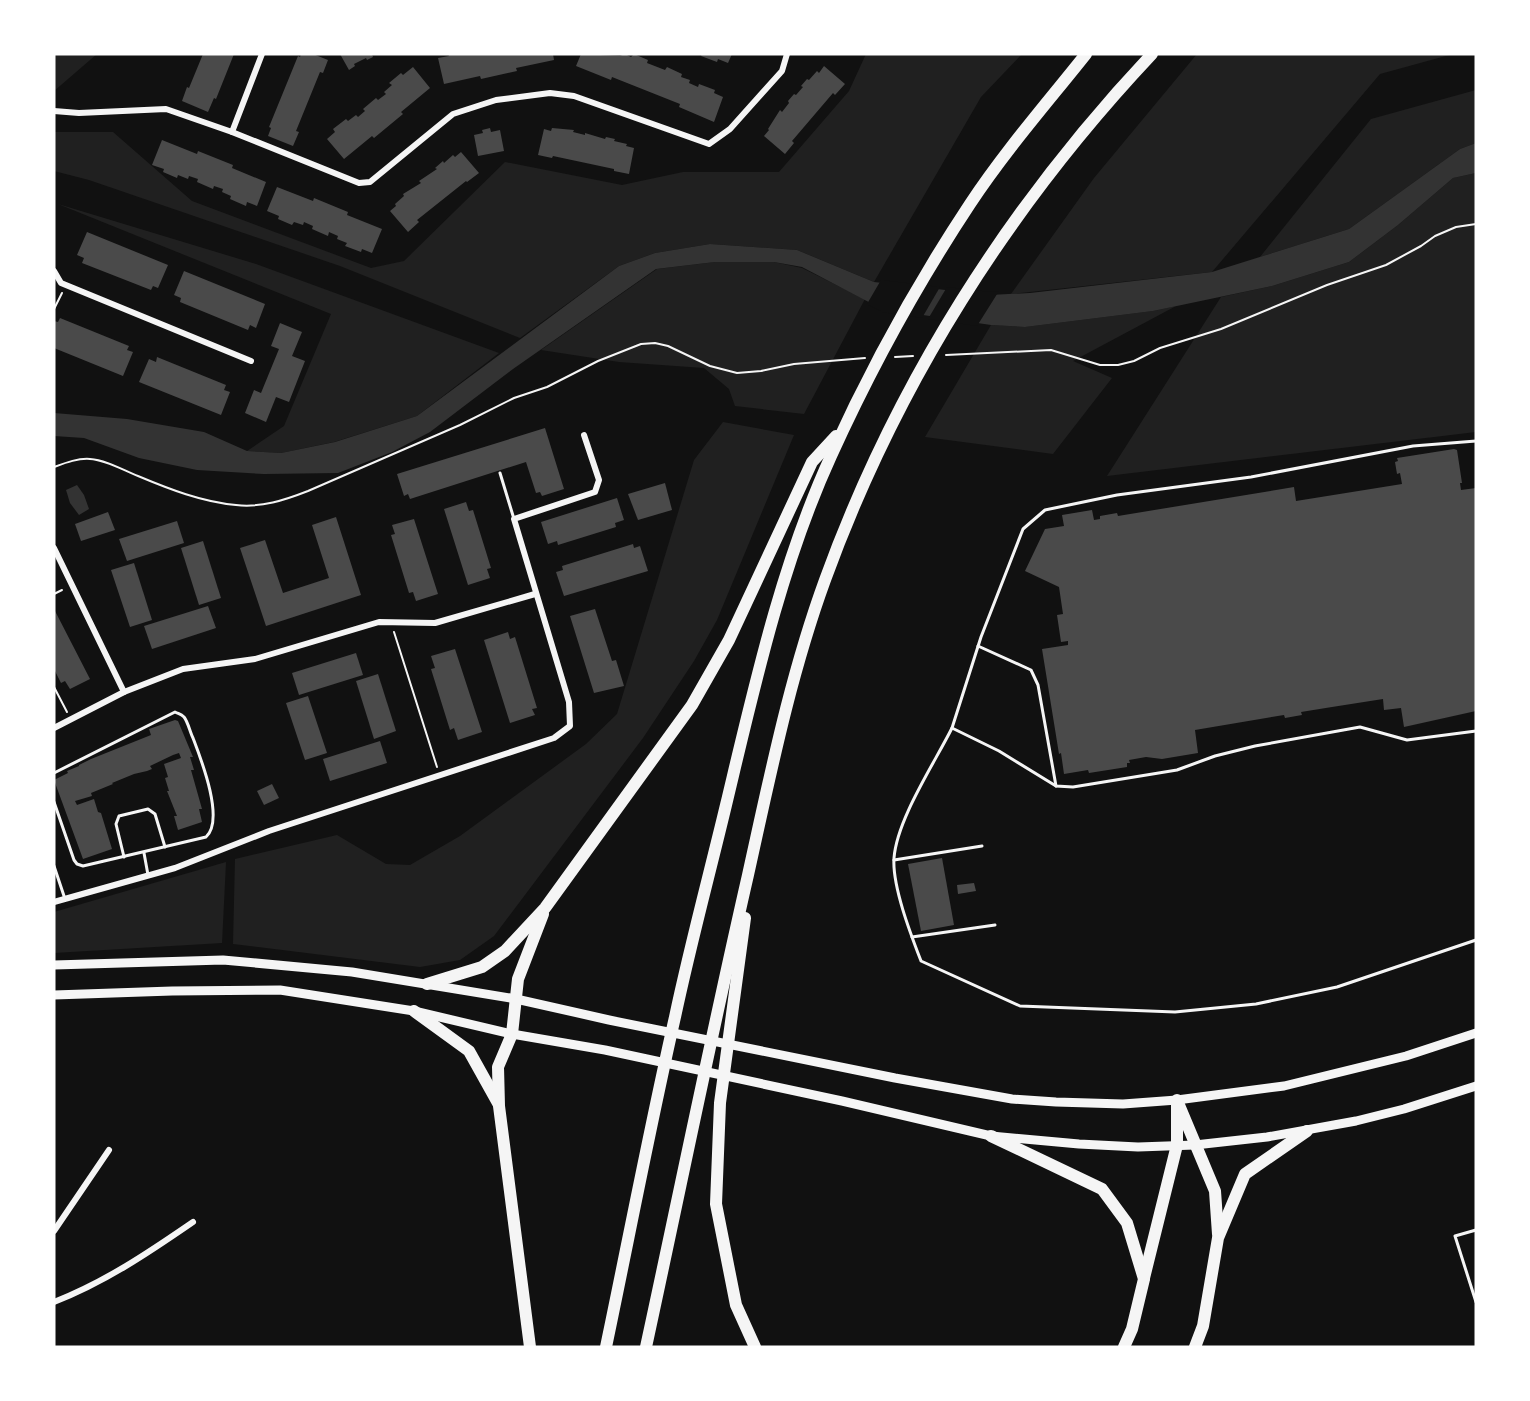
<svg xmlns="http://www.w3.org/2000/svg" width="1530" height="1401" font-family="Spectral,serif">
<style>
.green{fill:#202020}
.water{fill:#333}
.pier{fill:#111}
.building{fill:#4a4a4a}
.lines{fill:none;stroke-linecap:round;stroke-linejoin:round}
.path{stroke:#f5f5f5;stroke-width:2}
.service{stroke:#f5f5f5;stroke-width:3}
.minor{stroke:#f5f5f5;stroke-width:6}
.secondary{stroke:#f5f5f5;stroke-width:9}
.motorway{stroke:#f5f5f5;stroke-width:12}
</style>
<rect width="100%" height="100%" fill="#111"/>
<!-- green -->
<g class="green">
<polygon points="54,54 97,54 54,91"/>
<polygon points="866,54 1022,54 981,97 874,282 797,250 710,244 655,253 619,266 520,338 340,266 89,180 54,171 54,132 113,132 192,201 371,268 404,261 505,162 622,185 683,172 779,172 849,91"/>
<polygon points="1197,54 1453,54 1380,74 1212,272 1011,294 1094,178"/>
<polygon points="1476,90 1476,143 1460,149 1349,229 1260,257 1371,119"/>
<polygon points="1476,173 1476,432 1107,476 1221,297 1272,286 1349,262 1398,225 1453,178"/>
<polygon points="58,204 256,264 499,353 417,416 334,442 281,453 247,451 284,426 331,314"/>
<polygon points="715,262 774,262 802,268 865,299 804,414 735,406 729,389 704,368 619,362 541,350 657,269"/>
<polygon points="1176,306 1073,361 1112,378 1053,454 925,437 991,325 1025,327 1153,311"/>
<polygon points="723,422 794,435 717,620 694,661 643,738 494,936 460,960 420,967 233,944 235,859 337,835 386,864 410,865 460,836 586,744 617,714 694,460"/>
<polygon points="226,862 222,943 54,953 54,912"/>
</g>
<!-- water -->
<g class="water">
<polygon points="1476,143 1476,173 1453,178 1398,225 1349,262 1272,286 1153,311 1025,327 991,325 882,309 802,267 774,262 715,262 656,269 513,369 430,432 392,452 338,473 264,474 197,470 139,458 84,438 54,436 54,413 127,419 204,432 247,451 281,453 335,442 417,416 619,266 655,253 710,244 797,250 874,282 990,295 1030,293 1212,272 1349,229 1460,149"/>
<polygon points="77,485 84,495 89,509 79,515 70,503 66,490"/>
</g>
<!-- pier -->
<g class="pier">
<polygon points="881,280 940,287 922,318 882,312 867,304"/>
<polygon points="947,287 990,292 999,291 977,326 928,319"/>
</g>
<!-- building -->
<g class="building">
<polygon points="203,54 234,54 216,99 214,98 208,112 182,101 187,87 189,88"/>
<polygon points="301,54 313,54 328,60 323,73 320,72 296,131 299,132 293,146 268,136 271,128 269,127 298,56 300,57"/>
<polygon points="340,54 372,54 373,57 367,60 366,58 354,64 355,66 349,70"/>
<polygon points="448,54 553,54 554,60 516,68 517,71 481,79 480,76 444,84 438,58 449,56"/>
<polygon points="581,54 620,56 625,54 631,57 634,54 648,60 647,63 665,70 667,67 682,74 681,77 690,80 689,83 698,87 699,84 715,90 714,93 723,97 714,122 679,107 680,104 612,77 611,80 576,66"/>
<polygon points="702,54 732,54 728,63 718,59 717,62 701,56"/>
<polygon points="824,66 845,84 835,95 833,93 792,141 794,143 785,154 764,136 769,130 768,129 780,110 782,112 789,103 788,101 794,94 796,95 803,87 801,86 807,79 809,80 817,71 819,73"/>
<polygon points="413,67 430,88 401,112 403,114 374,138 372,136 344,159 327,139 335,132 333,129 346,119 348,121 356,115 358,117 365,111 363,109 376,98 378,100 386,94 384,92 392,85 389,83 401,73 403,75"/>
<polygon points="490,128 491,132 500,130 504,151 478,156 474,135 483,133 482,130"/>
<polygon points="552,128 574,130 573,132 585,135 585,133 605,139 606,137 615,139 614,141 627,144 626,146 634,148 629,174 614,171 614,169 553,156 552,158 538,155 544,129 551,131"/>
<polygon points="162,140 197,154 198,151 233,165 232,168 266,182 257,206 247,202 246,206 230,199 231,196 222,192 223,189 214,186 213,189 197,182 198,179 189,176 188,179 178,175 177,178 163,172 164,169 152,165"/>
<polygon points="461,152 479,173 467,182 466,181 417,220 419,222 408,232 390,211 396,206 395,204 404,196 403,194 421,183 419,181 437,169 435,168 443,161 444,163 453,155 455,157"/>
<polygon points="277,187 313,201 314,198 348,212 347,215 382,229 372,253 362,249 361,252 345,246 347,243 337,239 338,236 329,232 328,236 312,229 313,226 304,222 303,225 294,222 292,225 278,219 279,216 267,211"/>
<polygon points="87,232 168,265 158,288 153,286 151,290 82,263 84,258 77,255"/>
<polygon points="184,271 265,304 256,328 250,325 248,330 180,302 181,298 174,295"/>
<polygon points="60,318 129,346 127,350 133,352 123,376 54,348 54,321 58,322"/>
<polygon points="280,323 302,332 292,356 305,361 289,402 276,397 266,422 245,413 254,390 261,393 279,349 271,346"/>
<polygon points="157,357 226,385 224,390 230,392 221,415 139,382 149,359 156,362"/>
<polygon points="545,428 564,489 542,496 540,492 536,493 526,462 410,499 408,494 404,496 397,474"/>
<polygon points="1454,449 1457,450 1462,483 1460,483 1461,490 1476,488 1476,711 1404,727 1401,708 1384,710 1383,699 1332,707 1301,712 1302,715 1285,718 1284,715 1195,730 1198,753 1162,759 1146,757 1129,760 1130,763 1127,763 1127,767 1089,773 1088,770 1064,774 1061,753 1059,754 1042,649 1068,645 1068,641 1061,642 1057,615 1063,614 1059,587 1025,571 1045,529 1064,526 1062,515 1092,510 1094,520 1100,519 1100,516 1117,513 1118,516 1294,487 1296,501 1402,484 1400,473 1397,474 1395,462 1398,461 1397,458"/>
<polygon points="665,483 672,510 638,520 628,494"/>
<polygon points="617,498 624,520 615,523 616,527 558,545 557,541 548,544 541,522"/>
<polygon points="466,502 469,511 473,510 491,568 487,569 490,578 468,585 444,509"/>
<polygon points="108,512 115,530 81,541 75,524"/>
<polygon points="336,517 361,595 266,626 240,548 265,540 283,593 329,578 312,525"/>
<polygon points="414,519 438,594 416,601 413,592 409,593 391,535 395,534 392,525"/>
<polygon points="177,521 184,543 127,561 119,539"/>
<polygon points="203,541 221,598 199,605 181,548"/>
<polygon points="633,544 634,548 640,546 648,571 564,596 556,572 563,570 562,566"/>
<polygon points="134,563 152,620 130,627 111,570"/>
<polygon points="208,606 216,628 152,649 144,626"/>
<polygon points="54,609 90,679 70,689 65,681 61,683 54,669"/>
<polygon points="595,609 612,661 616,660 624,686 594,693 570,616"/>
<polygon points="508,632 510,639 515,637 537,708 532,709 535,715 510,723 484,640"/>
<polygon points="455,649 482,732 458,740 454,728 450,730 431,669 435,668 431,656"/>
<polygon points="356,653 363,675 299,695 292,673"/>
<polygon points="378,674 396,731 374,739 356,681"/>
<polygon points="308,696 327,753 305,760 286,703"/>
<polygon points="175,720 178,721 193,757 190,757 194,770 191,770 202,809 199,809 202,822 178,830 174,816 177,816 167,791 169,791 165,778 168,777 164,764 181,758 179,753 173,755 150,766 152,769 147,771 134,774 112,783 113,784 91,793 92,796 75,801 77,805 94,799 98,812 101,813 112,849 83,859 54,780 68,773 67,771 79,766 79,765 91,759 151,735 149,729"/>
<polygon points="380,741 387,763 330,781 323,759"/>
<polygon points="272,784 279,798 264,805 257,791"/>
<polygon points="942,858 954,925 921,931 908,864"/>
<polygon points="974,883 976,891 958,894 957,885"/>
</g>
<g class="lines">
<!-- path -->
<g class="path">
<polyline points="54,309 62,293"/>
<polyline points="946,355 1051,350 1100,365 1118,365 1134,361 1160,348 1221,329 1327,285 1386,265 1421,246 1435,236 1456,227 1476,224"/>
<polyline points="895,357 913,356"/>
<path d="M54 467C65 463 78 458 90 459 106 460 123 470 138 476 169 489 202 502 236 505 261 508 285 500 308 491L460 425 514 398 547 387 598 361 641 344 655 343 668 346 710 366 737 373 761 371 794 364 865 358"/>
<polyline points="54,594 62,590"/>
<polyline points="394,632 437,767"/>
<polyline points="54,687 67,712"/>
</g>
<!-- service -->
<g class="service">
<polyline points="1476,441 1413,446 1251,477 1117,495 1045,510 1023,529 981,637 952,728 999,751 1056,786 1073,787 1177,770 1215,756 1255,746 1360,727 1407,740 1476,731"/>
<polyline points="500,473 514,519"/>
<polyline points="978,646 1031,670 1038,685 1056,786"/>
<path d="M952 728C934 764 897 819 894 858 892 886 911 935 921 961L1020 1006 1175 1012 1256 1004 1337 987 1476 940"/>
<path d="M54 773 175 712C179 714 181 714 184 717 188 722 190 732 193 738 201 759 225 820 206 837L83 866 77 864 74 860 54 802"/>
<polyline points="144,853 148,875"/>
<polyline points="124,857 116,824 119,816 148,809 155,814 165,847"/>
<polyline points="894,860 982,846"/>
<polyline points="54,866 65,899"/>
<polyline points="912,937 995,925"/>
<polyline points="1476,1230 1455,1236 1476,1302"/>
</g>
<!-- minor -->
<g class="minor">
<polyline points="54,111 79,113 166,109 232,132 359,183 370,182 453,114 496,100 550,93 574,96 709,144 730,129 782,71 787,54"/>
<polyline points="232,132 262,54"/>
<polyline points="54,271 61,283 251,361"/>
<polyline points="54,548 124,692"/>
<polyline points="54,728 124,692 183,669 255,659 379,622 435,623 535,594"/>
<polyline points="54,902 175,868 269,831 554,738 570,726 569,702 514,519 595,492 599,480 584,435"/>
<polyline points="54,1231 109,1150"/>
<path d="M54 1302C105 1282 148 1253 193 1222"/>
</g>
<!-- secondary -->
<g class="secondary">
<polyline points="54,965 223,960 352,972 516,999 609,1020 895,1078 1012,1099 1056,1102 1123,1104 1177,1100 1284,1086 1406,1056 1476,1033"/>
<polyline points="54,995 172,991 280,990 414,1011 512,1034 605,1050 842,1101 991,1136 1079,1144 1138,1147 1195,1145 1267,1137 1356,1121 1404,1109 1476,1086"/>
</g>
<!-- motorway -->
<g class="motorway">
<polyline points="745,918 720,1103 716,1204 736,1305 755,1347"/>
<polyline points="427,984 482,967 505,951 545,908 692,705 729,640 812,462 836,436"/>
<polyline points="414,1011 469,1051 498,1103"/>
<polyline points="1179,1105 1215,1191 1218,1234"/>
<polyline points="991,1136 1102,1189 1127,1223 1144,1279 1132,1329 1124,1347"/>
<polyline points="1144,1278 1177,1145 1177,1100"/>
<polyline points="530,1347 499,1106 498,1067 512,1034 518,979 543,914"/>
<path d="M606 1347C629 1237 650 1127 675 1017 690 946 709 876 726 805 754 688 781 565 831 456 871 368 917 284 970 204 1005 151 1047 103 1086 54"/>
<path d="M646 1347C680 1190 712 1032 748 875 770 776 790 676 825 580 896 384 1009 206 1152 54"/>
<polyline points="1195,1347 1203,1326 1218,1238 1245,1174 1307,1131"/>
</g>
</g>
<!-- border -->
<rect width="1530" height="1401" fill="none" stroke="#ffffff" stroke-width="111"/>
</svg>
